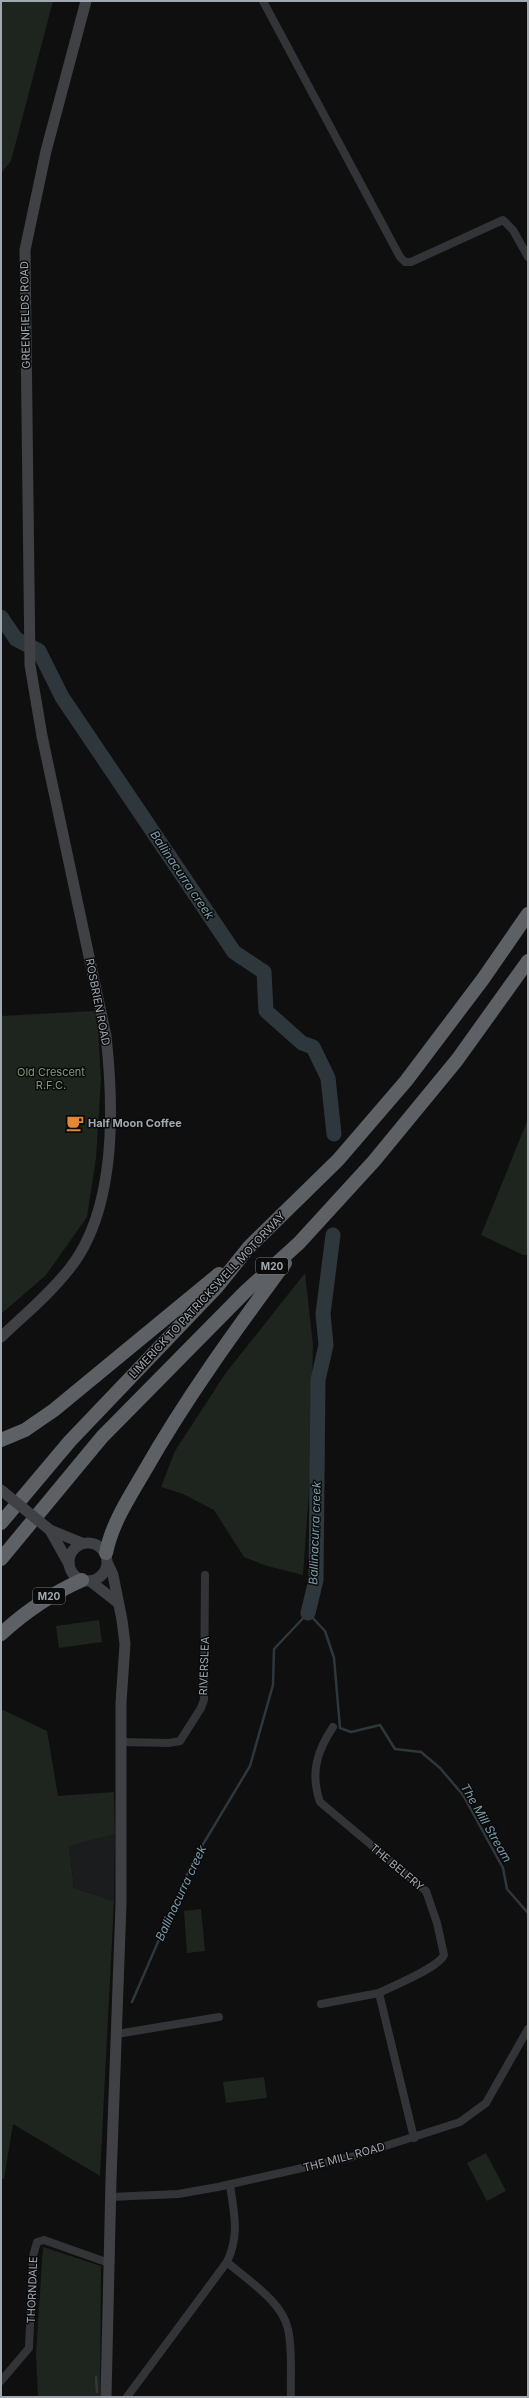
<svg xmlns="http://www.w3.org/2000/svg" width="529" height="2398" font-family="Inter,sans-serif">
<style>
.built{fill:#1b1c1d}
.green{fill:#1e241e}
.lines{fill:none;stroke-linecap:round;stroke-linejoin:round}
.stream{stroke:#2e383c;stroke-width:2.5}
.river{stroke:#2e383c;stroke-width:15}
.street{stroke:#323437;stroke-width:8}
.secondary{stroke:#3f4145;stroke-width:11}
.highway{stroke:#5d6165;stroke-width:14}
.secondary-bridge{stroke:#3f4145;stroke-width:11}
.labels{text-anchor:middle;stroke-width:3;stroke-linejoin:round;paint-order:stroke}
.shield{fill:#0a0a0b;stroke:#74797e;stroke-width:1}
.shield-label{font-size:10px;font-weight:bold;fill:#a1a9b0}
.street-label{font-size:11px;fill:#a1a9b0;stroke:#0a0a0b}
.park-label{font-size:11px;fill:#7e9a7a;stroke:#0a0a0b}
.poi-label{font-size:11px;font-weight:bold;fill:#a1a9b0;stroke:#0a0a0b;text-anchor:start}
.water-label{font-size:12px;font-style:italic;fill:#7b9ca9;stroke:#0a0a0b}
</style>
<rect width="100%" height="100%" fill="#0f0f10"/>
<!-- built -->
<polygon class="built" points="115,1834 114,1901 74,1888 69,1845"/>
<!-- green -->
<g class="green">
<polygon points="1,1 53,1 11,161 1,173"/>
<polygon points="95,1011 98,1026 101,1079 96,1158 87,1217 46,1275 1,1314 1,1016"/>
<polygon points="528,1119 528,1255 523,1255 481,1235"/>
<polygon points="305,1273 313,1345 310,1478 303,1575 267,1566 244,1557 214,1510 183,1494 161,1487 175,1451 225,1374"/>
<polygon points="99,1620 102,1642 59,1648 56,1626"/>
<polygon points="1,1709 47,1731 58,1796 114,1792 115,1834 69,1846 74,1888 114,1901 100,2176 13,2124 4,2179 1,2179"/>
<polygon points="201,1909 205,1951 187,1953 184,1911"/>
<polygon points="264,2077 267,2098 226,2103 223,2082"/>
<polygon points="486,2153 506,2191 487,2201 467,2163"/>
<polygon points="43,2247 101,2266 100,2397 38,2397 36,2353"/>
</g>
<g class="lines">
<!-- stream -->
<g class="stream">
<polyline points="132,2002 193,1861 250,1766 273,1685 274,1649 308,1613 325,1631 334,1658 340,1728 351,1732 380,1725 395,1749 421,1752 440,1768 463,1795 503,1868 507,1889 528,1913"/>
<polyline points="96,2377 97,2392"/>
</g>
<!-- river -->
<g class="river">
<polyline points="1,617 16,639 39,651 62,697 234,952 264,972 266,1011 302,1043 313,1047 328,1078 334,1134"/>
<polyline points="308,1613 316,1580 318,1380 326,1345 323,1314 333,1235"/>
</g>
<!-- street -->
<g class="street">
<polyline points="263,1 400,257 405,262 411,262 503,220 513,230 528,257"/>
<path d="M333 1727C317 1751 310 1773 320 1802L426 1891 437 1923 444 1955C438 1968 393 1986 379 1993L414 2138"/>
<polyline points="122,1742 169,1743 180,1741 201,1708 204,1700 205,1575"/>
<polyline points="321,2004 379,1993"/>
<polyline points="117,2034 219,2017"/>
<polyline points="110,2197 178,2194 218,2187 351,2157 460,2122 486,2103 528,2029"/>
<path d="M227 2262C247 2280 282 2301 288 2329 293 2351 290 2375 291 2397"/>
<polyline points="1,2381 29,2348 33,2256 37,2242 44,2240 109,2263"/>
<path d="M127 2397 227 2262C240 2234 234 2214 230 2185"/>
</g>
<!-- secondary -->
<g class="secondary">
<path d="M1 1337C24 1315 50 1294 70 1268 117 1208 114 1108 106 1036L42 736 30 665 25 250 46 151 86 1"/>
<polyline points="50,1530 69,1564"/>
<polyline points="50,1530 82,1543"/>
<circle cx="88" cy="1562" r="19"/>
<polyline points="90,1581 117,1602"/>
<polyline points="106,2397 111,2180 121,1904 121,1703 125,1644 122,1620 113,1575 108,1564"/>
</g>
<!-- highway -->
<g class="highway">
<polyline points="1,1440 25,1430 54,1410 219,1274"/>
<polyline points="1,1523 70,1441 217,1287 249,1247 338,1160 406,1081 483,979 528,914"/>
<path d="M106 1553C112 1523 129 1498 144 1472 186 1398 235 1331 285 1263"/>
<polyline points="1,1559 102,1437 246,1291 299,1243 374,1161 457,1060 528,961"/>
<path d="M1 1634C26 1611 51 1594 82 1580"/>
</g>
<!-- secondary-bridge -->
<polyline class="secondary-bridge" points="1,1490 50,1530"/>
</g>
<!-- icons -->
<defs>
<g id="cafe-bare" transform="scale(1.38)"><path d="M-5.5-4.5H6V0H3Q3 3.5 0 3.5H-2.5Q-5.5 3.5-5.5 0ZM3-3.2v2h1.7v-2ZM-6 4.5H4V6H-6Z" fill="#e08738" stroke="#0a0a0b" stroke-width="2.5" paint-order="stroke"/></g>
</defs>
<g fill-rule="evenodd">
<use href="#cafe-bare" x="75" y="1123"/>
</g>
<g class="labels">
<!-- shield labels -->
<g class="shield">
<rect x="256" y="1258" width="32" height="16" rx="3"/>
<rect x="33" y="1588" width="32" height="16" rx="3"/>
</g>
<g class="shield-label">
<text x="272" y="1270">M20</text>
<text x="49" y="1600">M20</text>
</g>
<!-- street labels -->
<g class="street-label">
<text transform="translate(25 315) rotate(-91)" y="4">GREENFIELDS ROAD</text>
<text transform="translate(98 1002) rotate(79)" y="4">ROSBRIEN ROAD</text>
<text transform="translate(207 1295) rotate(-47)" y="4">LIMERICK TO PATRICKSWELL MOTORWAY</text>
<text transform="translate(204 1666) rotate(-88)" y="4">RIVERSLEA</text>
<text transform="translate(397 1867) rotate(40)" y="4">THE BELFRY</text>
<text transform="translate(344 2157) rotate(-15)" y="4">THE MILL ROAD</text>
<text transform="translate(32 2290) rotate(-88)" y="4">THORNDALE</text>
</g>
<!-- park labels -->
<g class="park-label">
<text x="51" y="1076">Old Crescent<tspan x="51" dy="13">R.F.C.</tspan></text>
</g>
<!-- poi labels -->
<g class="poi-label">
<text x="88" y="1127">Half Moon Coffee</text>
</g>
<!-- water labels -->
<g class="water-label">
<text transform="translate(182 875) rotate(56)" y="4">Ballinacurra creek</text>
<text transform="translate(315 1533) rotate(-88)" y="4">Ballinacurra creek</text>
<text transform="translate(486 1823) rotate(60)" y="4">The Mill Stream</text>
<text transform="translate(181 1893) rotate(-65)" y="4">Ballinacurra creek</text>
</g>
</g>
<!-- border -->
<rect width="529" height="2398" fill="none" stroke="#a1a9b0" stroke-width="4"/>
</svg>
